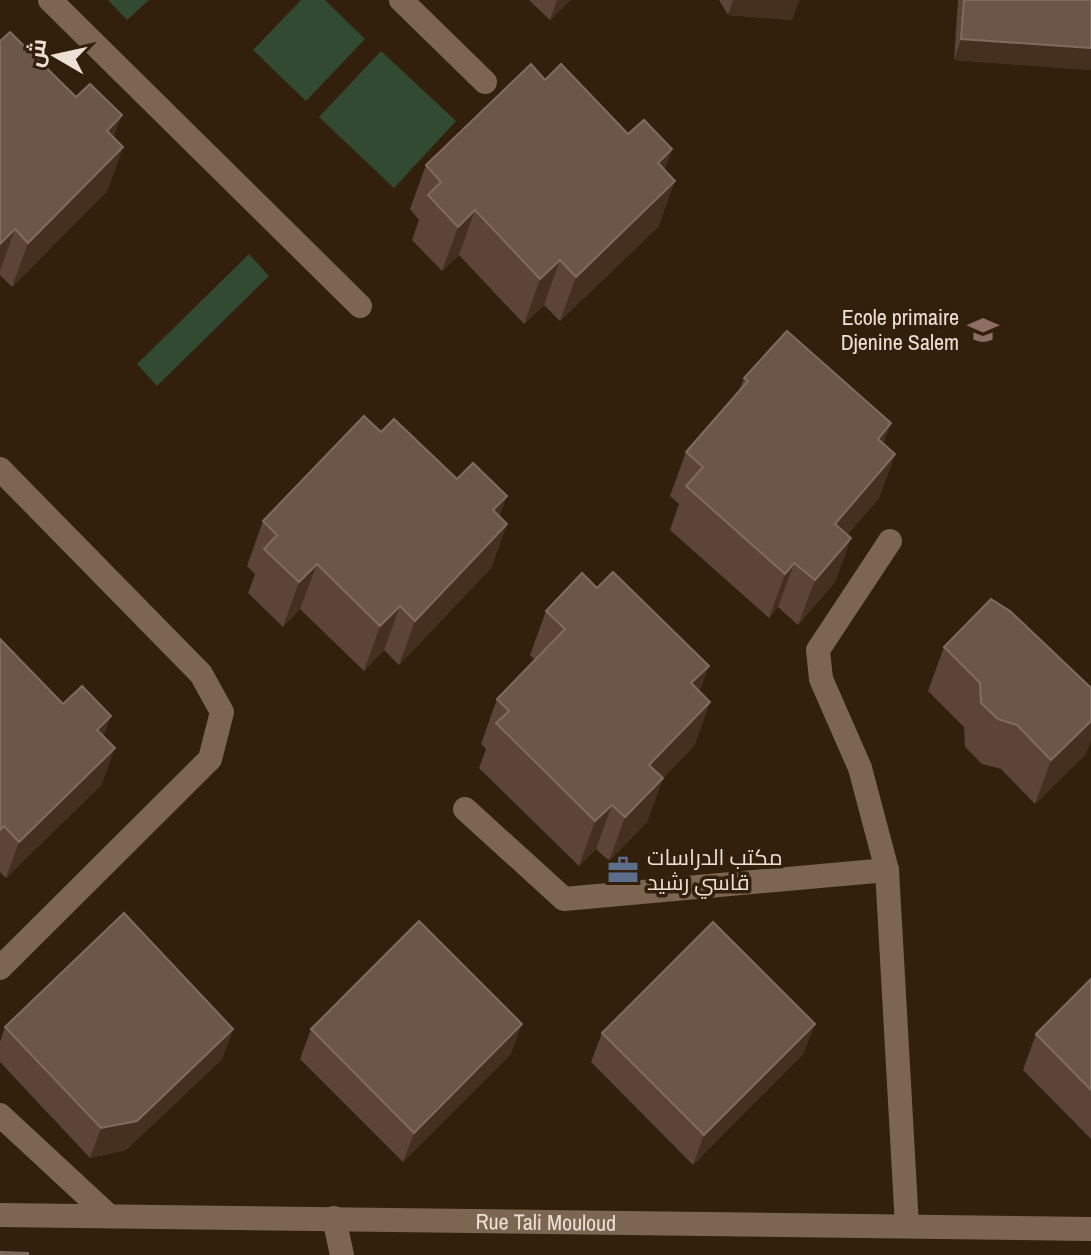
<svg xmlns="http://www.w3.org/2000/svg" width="1091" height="1255" font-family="'Archivo Narrow',Cairo,sans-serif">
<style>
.green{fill:#314a31}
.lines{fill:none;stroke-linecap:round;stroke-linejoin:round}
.minor{stroke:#7c6652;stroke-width:24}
.wall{fill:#5c4537}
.shaded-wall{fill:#452f1f}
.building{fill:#6c5648;stroke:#806b5e;stroke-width:2}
.labels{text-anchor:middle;stroke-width:7;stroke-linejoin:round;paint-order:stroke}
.poi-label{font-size:22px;fill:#ede1d5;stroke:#321f0c;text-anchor:end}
.street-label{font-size:22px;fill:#ede1d5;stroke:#321f0c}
</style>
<rect width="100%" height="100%" fill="#321f0c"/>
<!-- green -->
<g class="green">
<polygon points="108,0 149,0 127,20"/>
<polygon points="301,0 325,0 365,39 306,101 253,50"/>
<polygon points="381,51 456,121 394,188 319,117"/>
<polygon points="249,254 269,276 157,386 137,364"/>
</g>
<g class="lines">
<!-- minor -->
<g class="minor">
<polyline points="50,0 360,306"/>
<polyline points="401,0 485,82"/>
<polyline points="0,469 201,674 222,712 210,759 0,968"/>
<polyline points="890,541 818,650 821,679 860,768 887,870 907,1226"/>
<polyline points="465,809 564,899 887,870"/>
<polyline points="0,1115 109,1216"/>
<path id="s1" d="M0 1215 1091 1229"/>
<polyline points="334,1218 342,1255"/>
</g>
</g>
<!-- wall -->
<g class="wall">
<polygon points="529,0 570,0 550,20"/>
<polygon points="719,0 799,0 792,20 728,15"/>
<polygon points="958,0 1091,0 1091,66 1090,70 954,60"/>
<polygon points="0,41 114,138 123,147 107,191 12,287 0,275"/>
<polygon points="628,134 672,149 664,170 659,226 560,321 544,305 524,324 459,255 442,271 412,240 419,220 410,209 426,165"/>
<polygon points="744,378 883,443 895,454 879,498 847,535 851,538 835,582 798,625 778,607 769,618 670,530 679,504 670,496 686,452 739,391"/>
<polygon points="381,432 457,479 507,496 499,516 507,524 491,568 399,665 384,650 364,671 300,609 283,627 248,593 255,574 247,566 263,521"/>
<polygon points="546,611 699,691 710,702 694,746 663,778 647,822 609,861 596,849 579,866 479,768 486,749 481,744 497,699 535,660 530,655"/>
<polygon points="0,639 63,704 104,737 102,784 6,878 0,872"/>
<polygon points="944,647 1086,754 1035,804 1001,769 982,764 965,747 964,727 928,691"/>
<polygon points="1091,979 1091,1139 1023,1070 1036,1034"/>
<polygon points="5,1027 233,1029 222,1059 126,1150 90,1158 0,1062 0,1042"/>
<polygon points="311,1029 511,1054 403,1162 300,1059"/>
<polygon points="602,1033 804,1053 693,1165 591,1062"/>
</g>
<!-- shaded-wall -->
<g class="shaded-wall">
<polygon points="557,0 570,0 550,20"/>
<polygon points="733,0 799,0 792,20 728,15"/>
<polygon points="961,39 1091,48 1091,66 1090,70 954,60"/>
<polygon points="122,115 106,159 107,131"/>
<polygon points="123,147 107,191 12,287 28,243"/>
<polygon points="672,149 656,193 658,163"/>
<polygon points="675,181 659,226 560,321 576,277"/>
<polygon points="475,210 459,255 442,271 458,227"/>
<polygon points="15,229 0,271 0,244"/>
<polygon points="560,260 544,305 524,324 540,279"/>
<polygon points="891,423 875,468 878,439"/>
<polygon points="895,454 879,498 819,568 835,524"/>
<polygon points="507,496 491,540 493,510"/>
<polygon points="507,524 491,568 399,665 415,621"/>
<polygon points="851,538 835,582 798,625 815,580"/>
<polygon points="794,563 778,607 769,618 785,574"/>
<polygon points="317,564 300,609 283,627 299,582"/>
<polygon points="400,606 384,650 364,671 380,626"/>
<polygon points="709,666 693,710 691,683"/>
<polygon points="710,702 694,746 633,809 649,765"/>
<polygon points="111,716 98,752 97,730"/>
<polygon points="1091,721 1091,741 1086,754 1035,804 1051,760"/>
<polygon points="115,748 102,784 6,878 19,842"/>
<polygon points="663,778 647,822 609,861 625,817"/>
<polygon points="612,805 596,849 579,866 595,821"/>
<polygon points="522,1024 511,1054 403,1162 414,1133"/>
<polygon points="815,1024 804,1053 693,1165 704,1135"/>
<polygon points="233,1029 222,1059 126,1150 90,1158 101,1128"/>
</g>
<!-- building -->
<g class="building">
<polygon points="964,0 1091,0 1091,48 961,39"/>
<polygon points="10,32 76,97 90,84 122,115 107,131 123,147 28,243 15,229 0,244 0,41"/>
<polygon points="531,64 545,80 561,64 628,134 644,120 672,149 658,163 675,181 576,277 560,260 540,279 475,210 458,227 428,195 441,182 426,165"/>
<polygon points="787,331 891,423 878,439 895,454 835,524 851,538 815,580 794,563 785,574 686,486 703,467 686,452 748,381 744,378"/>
<polygon points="364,416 381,432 394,419 457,479 473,463 507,496 493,510 507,524 415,621 400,606 380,626 317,564 299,582 264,549 277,535 263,521"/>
<polygon points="613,572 709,666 691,683 710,702 649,765 663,778 625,817 612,805 595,821 496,723 509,711 497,699 565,629 546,611 582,573 597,588"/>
<polygon points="991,599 1010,611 1091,688 1091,721 1051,760 1017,725 998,719 981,703 980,683 944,647"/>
<polygon points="0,639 63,704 82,686 111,716 97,730 115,748 19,842 4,826 0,830"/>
<polygon points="124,913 233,1029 137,1121 101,1128 5,1027"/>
<polygon points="419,921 522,1024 414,1133 311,1029"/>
<polygon points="713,922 815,1024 704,1135 602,1033"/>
<polygon points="1091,979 1091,1090 1036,1034"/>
<polygon points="0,1252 28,1253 28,1255 0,1255"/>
</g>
<!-- icons -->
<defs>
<g id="school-bare" transform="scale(2.4)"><path d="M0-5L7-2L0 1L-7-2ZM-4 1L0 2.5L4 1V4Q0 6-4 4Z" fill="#8d6e63" stroke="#321f0c" stroke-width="2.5" paint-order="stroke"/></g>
<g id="office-bare" transform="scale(2.4)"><path d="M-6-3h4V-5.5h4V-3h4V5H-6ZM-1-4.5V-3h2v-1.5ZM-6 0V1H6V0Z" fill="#5c6f8a" stroke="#321f0c" stroke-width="2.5" paint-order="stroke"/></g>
</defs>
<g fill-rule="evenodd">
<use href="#school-bare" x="983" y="330"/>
<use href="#office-bare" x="623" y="870"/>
</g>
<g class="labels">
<!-- poi labels -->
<g class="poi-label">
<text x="959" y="325">Ecole primaire<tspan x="959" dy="25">Djenine Salem</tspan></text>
<text x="647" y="865" text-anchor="start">مكتب الدراسات<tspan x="647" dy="25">قاسي رشيد</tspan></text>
</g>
<!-- street labels -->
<g class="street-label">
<text dy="8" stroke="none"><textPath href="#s1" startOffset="546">Rue Tali Mouloud</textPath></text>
</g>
</g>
<!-- north arrow -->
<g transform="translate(56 56) rotate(279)" stroke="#321f0c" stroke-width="6" paint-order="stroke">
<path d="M0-6L14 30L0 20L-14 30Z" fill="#ede1d5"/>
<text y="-12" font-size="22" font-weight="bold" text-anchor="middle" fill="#ede1d5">ش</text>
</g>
</svg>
